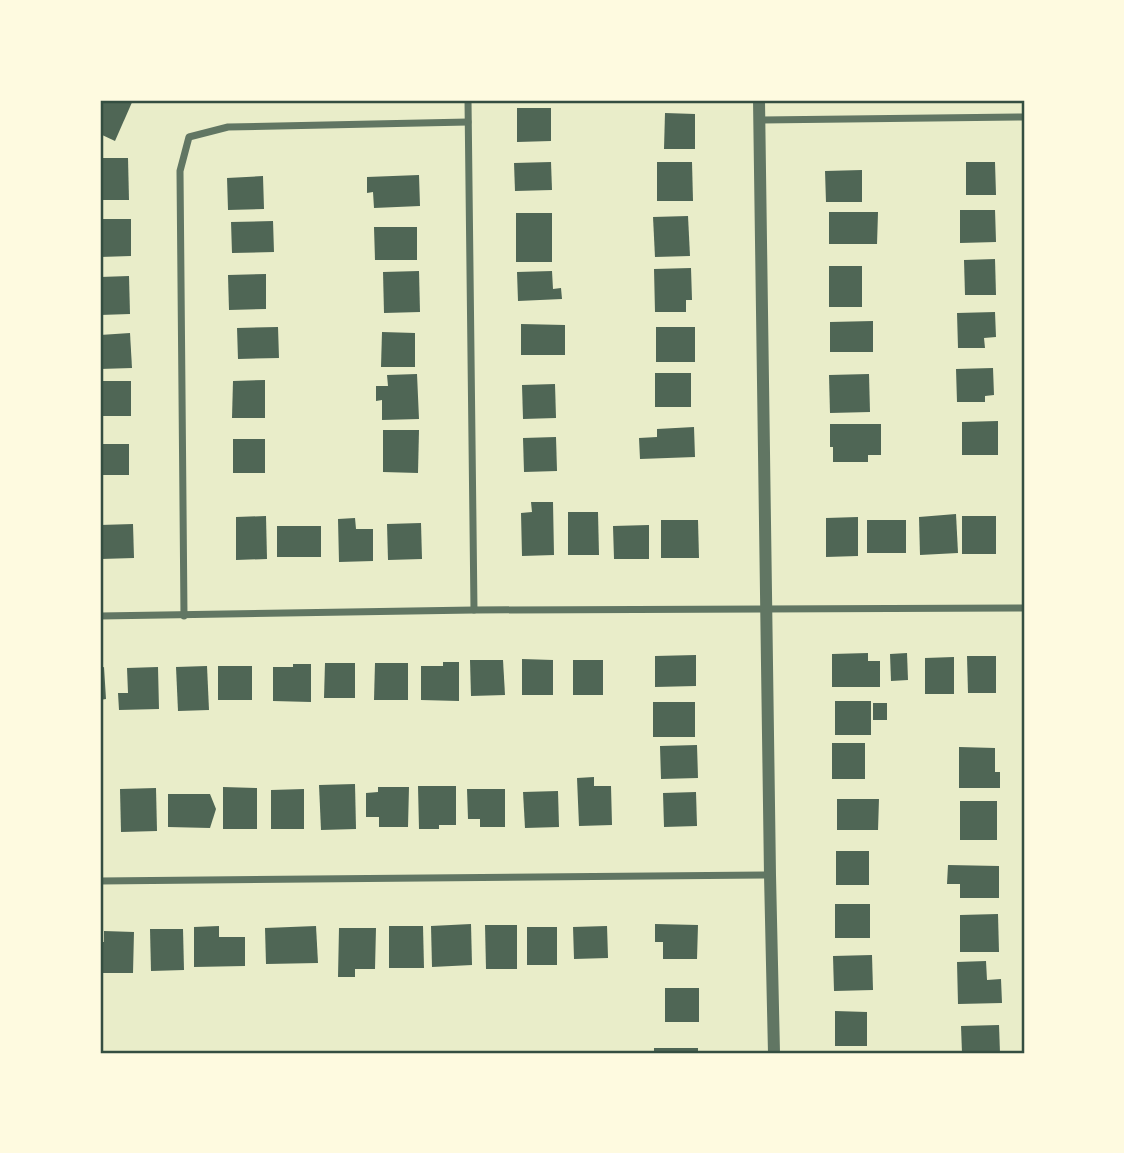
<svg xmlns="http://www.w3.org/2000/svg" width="1124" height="1153" font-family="Quicksand,sans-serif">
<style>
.building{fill:#4f6655}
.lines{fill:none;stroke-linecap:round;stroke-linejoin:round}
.minor{stroke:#617663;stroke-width:7}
.tertiary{stroke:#617663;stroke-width:12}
.neatline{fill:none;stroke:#344e41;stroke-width:2.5}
</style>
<rect width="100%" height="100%" fill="#e9edc9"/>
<!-- building -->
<g class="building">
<polygon points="100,100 133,100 115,141 100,134"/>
<polygon points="517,108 551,108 551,141 517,142"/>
<polygon points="665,113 695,114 695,149 664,149"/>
<polygon points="100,158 128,158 129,200 100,200"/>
<polygon points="551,162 552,190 515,191 514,163"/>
<polygon points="657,162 692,162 693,201 657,201"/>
<polygon points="966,162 995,162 996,195 966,195"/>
<polygon points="862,170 862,202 826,202 825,171"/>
<polygon points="419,175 420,206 374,208 373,192 367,193 367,177"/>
<polygon points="263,176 264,209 228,210 227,178"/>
<polygon points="960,210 995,210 996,242 960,243"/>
<polygon points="829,212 878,212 877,244 829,244"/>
<rect x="516" y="213" width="36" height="49"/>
<polygon points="688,216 690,256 655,257 653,217"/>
<polygon points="100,219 131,219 131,256 100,257"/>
<polygon points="273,221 274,252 232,253 231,222"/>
<polygon points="374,227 417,227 417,260 375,260"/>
<polygon points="995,259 996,295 965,295 964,260"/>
<rect x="829" y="266" width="33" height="41"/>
<polygon points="691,268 692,300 686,300 686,312 655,312 654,269"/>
<polygon points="419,271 420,312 384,313 383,272"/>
<polygon points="552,271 553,289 561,288 562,299 518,301 517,272"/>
<polygon points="266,274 266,309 229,310 228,275"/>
<polygon points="129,276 130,314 100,315 100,277"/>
<polygon points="995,312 996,337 984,338 985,348 958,348 957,313"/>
<polygon points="873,321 873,352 830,352 830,322"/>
<polygon points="521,324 565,325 565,355 521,355"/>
<polygon points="278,327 279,358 238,359 237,328"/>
<rect x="656" y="327" width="39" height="35"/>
<polygon points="382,332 415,333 415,367 381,367"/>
<polygon points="130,333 132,368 100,369 100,335"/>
<polygon points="993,368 994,395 985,396 985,402 957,402 956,369"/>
<rect x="655" y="373" width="36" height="34"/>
<polygon points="417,374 419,419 382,420 382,400 376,401 376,386 388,386 387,375"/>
<polygon points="869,374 870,412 830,413 829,375"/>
<polygon points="265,380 265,418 232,418 233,381"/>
<rect x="100" y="381" width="31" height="35"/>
<polygon points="555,384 556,418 523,419 522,385"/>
<polygon points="998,421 998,455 962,455 962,422"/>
<polygon points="830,424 881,424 881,455 868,455 868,462 833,462 833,447 830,447"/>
<polygon points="694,427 695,457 640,459 639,438 657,437 657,429"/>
<polygon points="383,430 419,430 418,473 383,472"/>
<polygon points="556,437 557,471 524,472 523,438"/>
<rect x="233" y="439" width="32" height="34"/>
<rect x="100" y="444" width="29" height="31"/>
<polygon points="531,502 553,502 554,555 522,556 521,513 532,512"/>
<polygon points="568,512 598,512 599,555 568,555"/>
<polygon points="956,514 958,553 920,555 919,517"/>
<polygon points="266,516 267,559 236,560 236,517"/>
<rect x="962" y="516" width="34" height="38"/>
<polygon points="858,517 858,556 826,557 826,518"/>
<polygon points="355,518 356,529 373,529 373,561 339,562 338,519"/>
<polygon points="661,520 698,520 699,558 661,558"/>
<rect x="867" y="520" width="39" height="33"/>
<polygon points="421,523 422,559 388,560 387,524"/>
<polygon points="133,524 134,558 101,559 100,525"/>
<polygon points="649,525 649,559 614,559 613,526"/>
<rect x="277" y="526" width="44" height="31"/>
<polygon points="868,653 868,661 880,661 880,687 832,687 832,654"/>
<polygon points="907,653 908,680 891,681 890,654"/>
<polygon points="696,655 696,686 655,687 655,656"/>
<polygon points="967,656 996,656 996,693 968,693"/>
<polygon points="954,657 954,694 925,694 925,658"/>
<polygon points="522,659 553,660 553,695 522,695"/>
<polygon points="470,660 503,660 505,695 471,696"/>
<rect x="573" y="660" width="30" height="35"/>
<polygon points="443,662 459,662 459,701 421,700 421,666 443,666"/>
<polygon points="325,663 355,663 355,698 324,698"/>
<polygon points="375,663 408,663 408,700 374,700"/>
<polygon points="293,664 311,664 311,702 273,701 273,667 293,667"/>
<polygon points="207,666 209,710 178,711 176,667"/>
<rect x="218" y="666" width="34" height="34"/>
<polygon points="104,667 106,699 100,700 100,668"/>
<polygon points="158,667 159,709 119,710 118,693 128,693 127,668"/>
<rect x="835" y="701" width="36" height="34"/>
<rect x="653" y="702" width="42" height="35"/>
<rect x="873" y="703" width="14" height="17"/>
<rect x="832" y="743" width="33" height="36"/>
<polygon points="697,745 698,778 661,779 660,746"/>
<polygon points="959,747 995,748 995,772 1000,772 1000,788 959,788"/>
<polygon points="594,777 594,786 611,786 612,825 579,826 577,778"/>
<polygon points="355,784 356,829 321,830 319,785"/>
<polygon points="418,786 456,786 456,825 439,825 439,829 419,829"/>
<polygon points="223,787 257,788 257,829 223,829"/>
<polygon points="378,787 409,787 408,827 379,827 379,817 366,817 366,793 378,792"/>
<polygon points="156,788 157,831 121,832 120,789"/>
<polygon points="304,789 304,829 271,829 271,790"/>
<polygon points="467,789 505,789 505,827 480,827 480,819 468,819"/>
<polygon points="558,791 559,827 525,828 523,792"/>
<polygon points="696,792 697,826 664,827 663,793"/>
<polygon points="168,794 210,794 216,809 210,828 168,827"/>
<polygon points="837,799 879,799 878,830 837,830"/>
<rect x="100" y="800" width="3" height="32"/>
<rect x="960" y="801" width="37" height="39"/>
<rect x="836" y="851" width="33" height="34"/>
<polygon points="948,865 999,866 999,898 960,898 960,884 947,884"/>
<rect x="835" y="904" width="35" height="34"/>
<polygon points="998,914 999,952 960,952 960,915"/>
<polygon points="471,924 472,965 432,967 431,926"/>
<polygon points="655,924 698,925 697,959 663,959 663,942 655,942"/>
<polygon points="485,925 517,925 517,969 486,969"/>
<polygon points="219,926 219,937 245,937 245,966 194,967 194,927"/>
<polygon points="316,926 318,963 266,964 265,928"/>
<polygon points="389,926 423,926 424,968 389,968"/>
<polygon points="607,926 608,958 574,959 573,927"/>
<rect x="527" y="927" width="30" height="38"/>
<polygon points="339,928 376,928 375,969 355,969 355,977 338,977"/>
<polygon points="150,929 183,929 184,970 151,971"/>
<polygon points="104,931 134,932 133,973 100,973 100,942 104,942"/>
<polygon points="872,955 873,990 834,991 833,956"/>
<polygon points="986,961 987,980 1001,979 1002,1003 958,1004 957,962"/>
<rect x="665" y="988" width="34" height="34"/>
<polygon points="835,1011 867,1012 867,1046 835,1046"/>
<polygon points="999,1025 1000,1053 962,1053 961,1026"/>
<rect x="654" y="1048" width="44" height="5"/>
</g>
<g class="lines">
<!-- minor -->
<g class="minor">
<polyline points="468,100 474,610"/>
<polyline points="760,120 1024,117"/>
<polyline points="100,616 474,610 1024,608"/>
<polyline points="184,616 180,171 189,137 228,127 468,122"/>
<polyline points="100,881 770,875"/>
</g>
<!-- tertiary -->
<polyline class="tertiary" points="759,100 770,875 774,1053"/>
</g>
<!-- border -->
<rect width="1124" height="1153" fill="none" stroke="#fefae0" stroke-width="203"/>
<rect x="102" y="102" width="921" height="950" class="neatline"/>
</svg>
